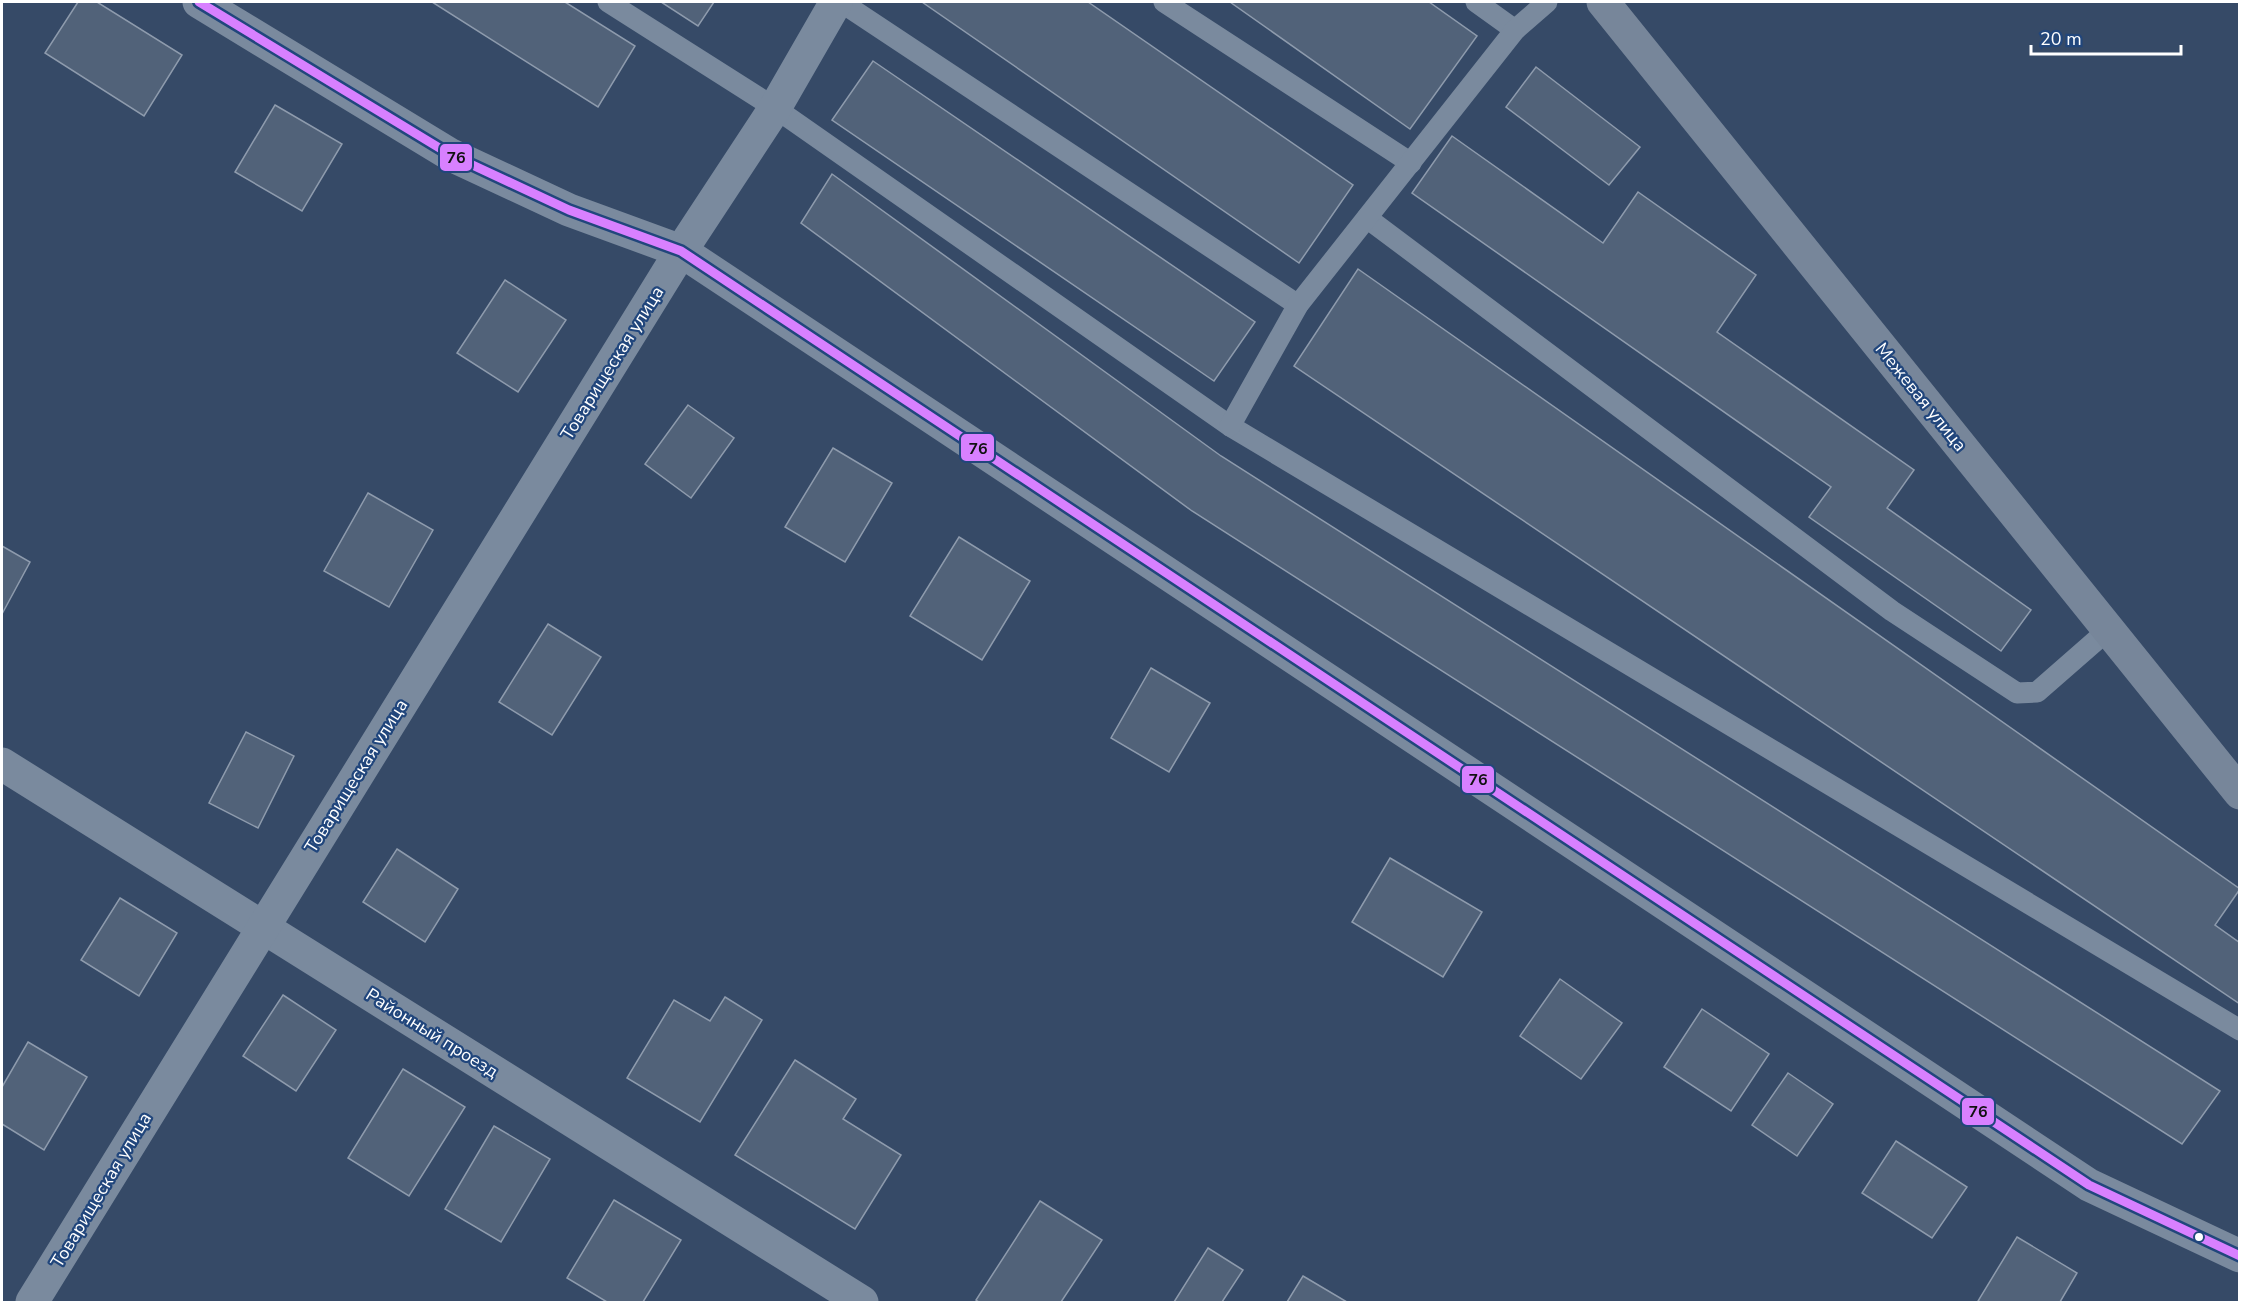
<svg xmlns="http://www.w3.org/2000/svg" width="2241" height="1304" font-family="'Nunito Sans',sans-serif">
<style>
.building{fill:#516279;stroke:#8e9bad;stroke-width:1.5}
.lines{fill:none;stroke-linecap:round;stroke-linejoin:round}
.lane{stroke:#7a8a9e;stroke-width:21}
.street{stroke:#7a8a9e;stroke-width:33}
.secondary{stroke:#77869a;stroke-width:33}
.bus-1-casing{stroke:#21467c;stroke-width:14}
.bus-1{stroke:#d880ff;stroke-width:9}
.bus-dot{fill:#fff;stroke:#21467c;stroke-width:2}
.labels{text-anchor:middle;stroke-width:4.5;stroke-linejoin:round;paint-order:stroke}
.street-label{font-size:18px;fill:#fff;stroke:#21467c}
.line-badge{stroke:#21467c;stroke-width:2}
.pale-badge-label{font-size:16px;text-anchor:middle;font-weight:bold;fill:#111}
</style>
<rect width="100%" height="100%" fill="#364a67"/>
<!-- building -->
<g class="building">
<polygon points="78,2 97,2 182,55 144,116 45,53"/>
<polygon points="432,2 565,2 635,46 598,107"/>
<polygon points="661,2 714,2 698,26"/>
<polygon points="922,2 1088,2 1353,185 1299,263"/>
<polygon points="1230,2 1429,2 1477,36 1410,129"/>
<polygon points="873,61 1255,322 1214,381 832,120"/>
<polygon points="1536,67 1640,147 1609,185 1506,107"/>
<polygon points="275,105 342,144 302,211 235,172"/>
<polygon points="1452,136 1603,243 1638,192 1756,275 1717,332 1914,470 1887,508 2031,610 2001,651 1809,517 1831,487 1412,193"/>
<polygon points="832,174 1221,456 2220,1091 2182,1144 1192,511 801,223"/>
<polygon points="1358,269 2240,889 2215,925 2240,943 2240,1004 1294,366"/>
<polygon points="505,280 566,320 518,392 457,353"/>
<polygon points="688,405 734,438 691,498 645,464"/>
<polygon points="833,448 892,483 845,562 785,527"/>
<polygon points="368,493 433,530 389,607 324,571"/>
<polygon points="959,537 1030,581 982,660 910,616"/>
<polygon points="2,546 30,562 2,614"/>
<polygon points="548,624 601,657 552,735 499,702"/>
<polygon points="1151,668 1210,703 1169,772 1111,738"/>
<polygon points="246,732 294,756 258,828 209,803"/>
<polygon points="397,849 458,889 425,942 363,902"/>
<polygon points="1390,858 1482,912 1443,977 1352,922"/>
<polygon points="120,898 177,933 139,996 81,960"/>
<polygon points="1560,979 1622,1023 1581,1079 1520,1036"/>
<polygon points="283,995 336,1030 296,1091 243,1056"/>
<polygon points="725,997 762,1020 700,1122 627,1078 674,1000 710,1021"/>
<polygon points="1702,1009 1769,1054 1731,1111 1664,1067"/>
<polygon points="28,1042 87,1077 44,1150 2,1124 2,1087"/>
<polygon points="795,1060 856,1099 843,1119 901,1155 855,1229 735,1155"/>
<polygon points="403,1069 465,1107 409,1196 348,1158"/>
<polygon points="1788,1073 1833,1104 1797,1156 1752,1125"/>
<polygon points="494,1126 550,1159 501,1242 445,1209"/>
<polygon points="1896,1141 1967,1187 1932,1238 1862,1193"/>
<polygon points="614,1200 681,1240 643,1302 607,1302 567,1278"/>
<polygon points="1040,1201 1102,1240 1061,1302 979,1302 976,1300"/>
<polygon points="2017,1237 2077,1273 2060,1302 1981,1302 1978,1301"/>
<polygon points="1208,1248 1243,1270 1222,1302 1174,1302"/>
<polygon points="1303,1276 1347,1302 1287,1302"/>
</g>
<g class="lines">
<!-- lane -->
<g class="lane">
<polyline points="608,2 775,108 1230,426 2240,1030"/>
<polyline points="841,2 1298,305"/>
<polyline points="1164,2 1411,163"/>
<polyline points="1476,2 1515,30"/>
<polyline points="1367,218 1892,611 2017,693 2037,692 2108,630"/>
<polyline points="1230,426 1298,305 1515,30 1547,2"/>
</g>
<!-- street -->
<g class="street">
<polyline points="199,2 451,155 569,210 681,251 2089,1185 2240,1256"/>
<polyline points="2,764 862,1302"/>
<polyline points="32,1302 681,251 775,108 836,2"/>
</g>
<!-- secondary -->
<polyline class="secondary" points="1603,2 2240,793"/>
<!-- bus-1 casing -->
<g class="bus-1-casing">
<polyline id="bus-1" points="199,2 451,155 569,210 681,251 2089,1185 2240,1256"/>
</g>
<!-- bus-1 -->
<use href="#bus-1" class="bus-1"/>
</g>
<!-- markers -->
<circle class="bus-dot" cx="2199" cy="1237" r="5"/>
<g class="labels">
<!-- street labels -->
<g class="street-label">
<text transform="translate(612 363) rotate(-58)" y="6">Товарищеская улица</text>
<text transform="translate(1921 397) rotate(51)" y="6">Межевая улица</text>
<text transform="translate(356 776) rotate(-58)" y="6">Товарищеская улица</text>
<text transform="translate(432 1033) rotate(32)" y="6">Районный проезд</text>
<text transform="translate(101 1190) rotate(-59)" y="6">Товарищеская улица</text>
</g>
</g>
<g class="line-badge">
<rect x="439" y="143" width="34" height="29" rx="6" fill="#d880ff"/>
<rect x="960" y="433" width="35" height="29" rx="6" fill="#d880ff"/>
<rect x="1461" y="765" width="34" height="29" rx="6" fill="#d880ff"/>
<rect x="1961" y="1097" width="34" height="29" rx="6" fill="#d880ff"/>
</g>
<g class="pale-badge-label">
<text x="456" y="163">76</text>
<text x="978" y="454">76</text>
<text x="1478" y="785">76</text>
<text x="1978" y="1117">76</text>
</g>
<!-- border -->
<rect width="2241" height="1304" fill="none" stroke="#ffffff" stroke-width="6"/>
<!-- scale -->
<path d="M2031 45v9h150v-9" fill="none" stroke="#ffffff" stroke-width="3"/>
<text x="2040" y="45" font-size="18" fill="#ffffff" stroke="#21467c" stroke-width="4.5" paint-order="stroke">20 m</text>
</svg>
